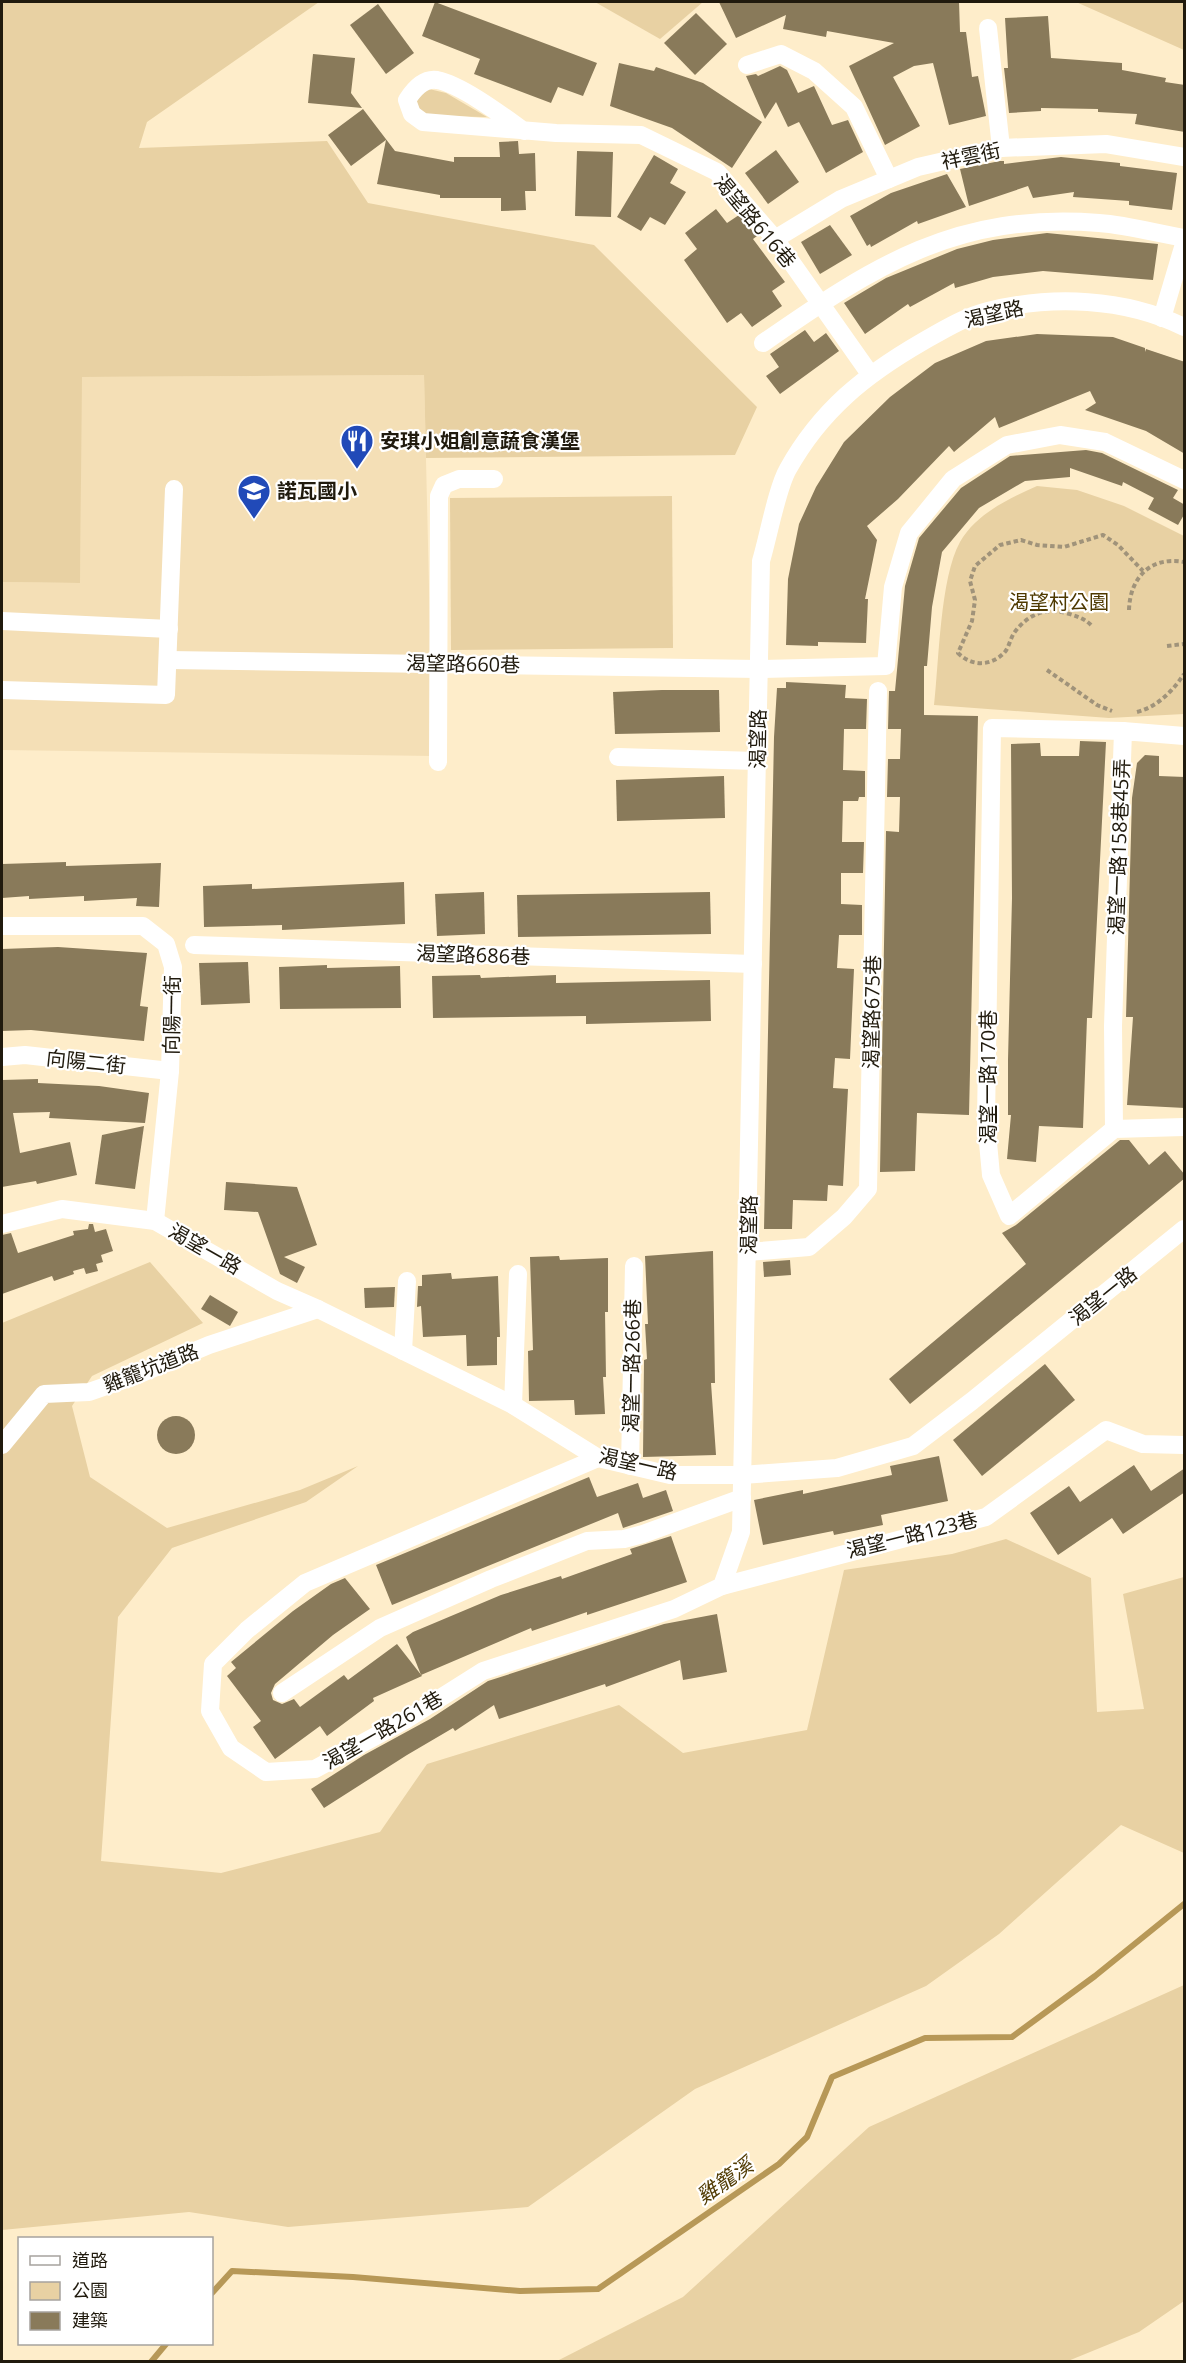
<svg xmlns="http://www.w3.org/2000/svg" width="1186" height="2363" font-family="'Open Sans','Noto Sans TC',sans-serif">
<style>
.built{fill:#f4dfb6}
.green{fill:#e8d1a3}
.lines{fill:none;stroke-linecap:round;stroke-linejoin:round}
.stream{stroke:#b79857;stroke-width:6}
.building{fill:#897a5a}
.path{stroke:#a0937a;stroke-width:4;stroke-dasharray:4.5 3;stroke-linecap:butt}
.minor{stroke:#fff;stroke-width:18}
.labels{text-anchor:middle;stroke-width:4.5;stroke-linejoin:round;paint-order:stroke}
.street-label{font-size:20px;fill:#201a0d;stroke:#fff}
.poi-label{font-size:20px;font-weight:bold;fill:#201a0d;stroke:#fff;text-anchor:start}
.park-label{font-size:20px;fill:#4e3900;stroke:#fff}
.water-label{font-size:21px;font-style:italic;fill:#513b03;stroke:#fff}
</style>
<rect width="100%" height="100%" fill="#feedca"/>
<!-- built -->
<polygon class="built" points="424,375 433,756 2,750 2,582 80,583 81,377"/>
<!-- green -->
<g class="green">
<polygon points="2,2 319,2 147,122 139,148 327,141 368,203 594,245 757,407 735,455 426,458 424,375 82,377 80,583 2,582"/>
<polygon points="595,2 703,2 660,39"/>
<polygon points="1076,2 1184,2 1184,50"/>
<polygon points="429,89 446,93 487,117 427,116 416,105 419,94"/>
<path d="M1037 486 1077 490 1124 506 1184 536V714L1109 718 934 705C939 662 940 578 960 542 976 514 1008 499 1037 486Z"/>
<polygon points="672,496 673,648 451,650 450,498"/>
<polygon points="150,1262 203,1323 92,1376 72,1406 90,1477 167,1528 300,1490 358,1466 306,1502 172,1548 118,1617 101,1861 221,1873 380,1832 427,1764 619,1705 683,1753 807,1730 844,1570 952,1554 1006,1539 1091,1578 1097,1712 1144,1709 1123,1594 1184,1577 1184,1853 1121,1825 999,1934 926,1986 695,2089 528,2207 288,2227 189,2212 2,2230 2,1323"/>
<polygon points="1184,1985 1184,2301 1139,2332 1068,2361 557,2361 683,2297 869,2127"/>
</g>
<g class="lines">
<!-- stream -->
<g class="stream">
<polyline points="212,2293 232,2271 353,2277 520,2291 598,2289 779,2164 807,2137 832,2077 925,2038 1012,2037 1095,1976 1184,1904"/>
<polyline points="151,2362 166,2344"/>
</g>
</g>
<!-- building -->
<g class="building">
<polygon points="435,2 597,63 583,96 558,87 551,103 474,74 480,59 422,36"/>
<polygon points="719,2 959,2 960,32 966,32 972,77 978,76 986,116 949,125 933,63 914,66 893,77 920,126 885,145 849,66 894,43 827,31 826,37 783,29 786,15 736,38"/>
<polygon points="378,4 414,53 386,74 350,25"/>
<polygon points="696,13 727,44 695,75 664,43"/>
<polygon points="1048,16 1051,58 1122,63 1122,70 1166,78 1165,82 1185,85 1185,132 1135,124 1137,114 1098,112 1098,109 1041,108 1041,111 1009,113 1004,68 1008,68 1005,18"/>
<polygon points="313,54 355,58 351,93 362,108 308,103"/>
<polygon points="619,63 654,71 656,67 703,83 762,122 732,168 672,128 610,106"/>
<polygon points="780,66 787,70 798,93 814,86 832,125 848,120 863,152 826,173 799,122 788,127 776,102 765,119 746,76 756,74 758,76"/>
<polygon points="363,109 395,151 454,162 454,157 500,157 499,142 518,141 519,154 535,153 536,191 525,191 526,210 501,211 501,198 440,198 440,195 377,184 386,140 351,166 328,135"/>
<polygon points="776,150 799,182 768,204 745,173"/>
<polygon points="577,151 613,152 611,217 575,216"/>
<polygon points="654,155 678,169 670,183 686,192 665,225 650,217 641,231 617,217"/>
<polygon points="1061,157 1120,163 1120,166 1177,173 1172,210 1129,205 1129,201 1073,197 1074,192 1033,198 1028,186 969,206 960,169 1000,161 1004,161 1004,164"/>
<polygon points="947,174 966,207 918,224 917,221 871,247 870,244 867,246 850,216 891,193"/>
<polygon points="716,209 727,223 739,215 757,236 753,239 785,282 772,291 782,306 752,327 741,313 727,323 684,260 697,249 685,233"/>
<polygon points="830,225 852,255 820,274 801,242"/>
<polygon points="1047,233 1158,244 1153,280 1043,271 993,277 955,288 954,283 910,307 908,304 865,334 844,303 886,278 957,249 993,240"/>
<polygon points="805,330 814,342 826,333 839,351 780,394 766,376 779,367 770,354"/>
<polygon points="1037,334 1113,337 1145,348 1145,352 1146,349 1185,362 1185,454 1146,431 1085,410 1096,403 1090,391 999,428 995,417 954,452 949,446 898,499 867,526 877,540 865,599 868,599 866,643 818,642 818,646 786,645 788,579 799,524 816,487 844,442 890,397 935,363 986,341"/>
<polygon points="1086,450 1102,453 1178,490 1173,498 1185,505 1185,513 1178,525 1148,509 1154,498 1123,482 1122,486 1070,468 1070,477 1025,481 979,508 942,552 932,607 927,666 924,666 924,715 978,716 969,1115 917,1113 915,1171 880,1172 886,831 899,832 900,797 887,797 888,759 900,759 901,729 888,729 889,691 895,691 905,586 919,538 961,488 1010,456"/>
<polygon points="786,682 846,685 845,698 867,699 866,729 844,729 843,770 865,771 865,797 859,797 858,801 843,801 842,842 864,842 863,873 841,873 841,904 862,905 862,935 839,935 837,968 854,969 850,1059 835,1058 833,1088 848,1089 843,1186 828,1185 827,1201 793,1200 792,1229 764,1229 774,737 777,688 786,688"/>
<polygon points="662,690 719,690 720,732 615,734 613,692"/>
<polygon points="1080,741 1106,742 1092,1018 1087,1018 1083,1128 1039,1126 1036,1162 1007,1159 1011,1115 1008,1115 1008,1060 1012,898 1011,744 1040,743 1041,756 1079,756"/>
<polygon points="1145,755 1159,756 1159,776 1185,777 1185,1108 1127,1105 1133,1017 1126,1017 1132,798 1137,763"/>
<polygon points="724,776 725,818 617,821 616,780"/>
<polygon points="66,862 66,866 161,863 159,907 136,906 137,898 84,901 84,896 29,899 29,896 2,898 2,864"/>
<polygon points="404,882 405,924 282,930 282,925 204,927 203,886 252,884 252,889"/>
<polygon points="484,892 485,934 437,936 435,894"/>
<polygon points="710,892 711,934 518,937 517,895"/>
<polygon points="58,947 147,953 140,1006 148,1007 144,1041 31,1030 2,1031 2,949"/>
<polygon points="248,962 250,1003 201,1005 199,963"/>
<polygon points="327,965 327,968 400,966 401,1008 280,1009 279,967"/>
<polygon points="480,975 481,978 556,975 556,983 710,980 711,1021 586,1024 586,1016 433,1018 432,976"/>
<polygon points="38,1079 38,1083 99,1086 149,1093 145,1123 49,1118 50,1112 13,1113 20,1153 70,1142 77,1175 37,1184 36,1181 2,1187 2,1080"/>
<polygon points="144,1126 135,1189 95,1184 102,1135"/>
<polygon points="1120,1140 1129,1140 1149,1165 1165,1151 1185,1175 1185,1178 910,1404 889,1379 1026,1264 1002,1233 1016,1225"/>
<polygon points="226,1182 297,1187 317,1245 284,1257 305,1267 297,1283 280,1274 258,1212 224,1210"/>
<polygon points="89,1224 93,1224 95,1232 106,1229 113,1251 101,1255 103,1262 96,1264 98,1271 86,1274 84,1268 73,1271 74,1274 54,1281 52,1276 2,1294 2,1235 11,1233 18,1253 74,1235 73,1231 88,1229"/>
<polygon points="713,1251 715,1383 711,1383 716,1455 643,1457 644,1360 647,1359 645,1324 648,1324 645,1256"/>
<polygon points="559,1256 560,1260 608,1258 608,1312 605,1312 606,1377 603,1377 605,1414 575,1415 574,1400 529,1401 528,1351 533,1350 530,1257"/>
<polygon points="790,1260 791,1275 764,1277 763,1262"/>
<polygon points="451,1273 452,1279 498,1276 500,1337 497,1337 497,1365 467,1366 466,1335 423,1337 421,1306 417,1307 418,1286 422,1286 422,1275"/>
<polygon points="395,1287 394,1307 365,1308 364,1288"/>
<polygon points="210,1295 238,1312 230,1326 201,1309"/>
<polygon points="1045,1364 1075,1400 982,1476 953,1440"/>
<circle cx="176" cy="1435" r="19"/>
<polygon points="939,1456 948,1501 881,1515 883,1525 834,1535 833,1531 763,1545 754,1500 803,1490 803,1494 892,1475 890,1466"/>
<polygon points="1134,1465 1151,1491 1185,1468 1185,1492 1123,1534 1112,1518 1058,1555 1030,1513 1069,1486 1080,1502"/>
<polygon points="589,1477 597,1497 638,1483 643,1498 666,1490 673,1511 623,1528 618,1513 392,1605 376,1565"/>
<polygon points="671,1536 687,1582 587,1615 587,1612 532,1631 531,1628 421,1675 406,1637 413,1632 501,1595 561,1576 562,1579 632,1554 630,1549"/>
<polygon points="345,1578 370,1609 333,1635 275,1684 271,1693 273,1700 282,1704 294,1699 300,1707 344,1675 348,1680 397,1644 422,1676 373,1698 374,1701 327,1736 320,1726 275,1759 253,1727 261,1721 227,1676 236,1668 231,1662 293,1611 331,1584"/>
<polygon points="717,1614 727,1672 683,1680 680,1660 606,1687 605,1684 499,1719 494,1705 455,1731 453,1728 407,1755 324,1808 311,1789 364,1755 430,1719 488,1681 664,1624"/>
</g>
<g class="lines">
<!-- path -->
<g class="path">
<path d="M1129 610C1130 577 1151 556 1184 562"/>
<path d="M1091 625C1084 618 1076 616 1066 613 1045 607 1027 615 1014 633 1010 639 1009 648 1004 653 990 667 971 666 958 653L972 621 975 600 970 581 975 566 1000 545 1021 540 1037 545 1064 547 1103 535 1118 545 1143 571"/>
<polyline points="1167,646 1184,644"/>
<polyline points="1047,670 1097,705 1112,711"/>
<path d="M1137 712C1157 707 1173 691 1184 674"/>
</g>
<!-- minor -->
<g class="minor">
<polyline points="988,28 1001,148"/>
<polyline points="747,65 781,54 814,71 854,107 889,179"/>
<path d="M524 131C503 116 462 85 437 80 424 78 414 89 407 100L412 114 423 122 556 133 641 135 717 172 775 239 870 374"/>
<polyline points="775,239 841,199 918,167 1001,148 1106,144 1184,157"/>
<polyline points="1162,318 1184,244"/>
<path d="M763 343C875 265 957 212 1099 223 1127 225 1156 233 1184 238"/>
<polyline points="2,621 169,629"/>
<polyline points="168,660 759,669 886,666 893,587 909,533 953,479 1007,445 1060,435 1105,442 1184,480"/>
<polyline points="2,690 166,695 174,489"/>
<polyline points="1123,731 992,728 986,1121 991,1175 1009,1216 1114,1129 1184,1127"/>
<polyline points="618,757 757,761"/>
<polyline points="438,762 439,496 444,485 459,479 494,479"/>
<polyline points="2,926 143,926 166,944 173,967 170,1071 155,1221"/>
<polyline points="194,945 753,964"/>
<polyline points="2,1057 25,1055 170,1071"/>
<polyline points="1114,1129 1113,1026 1123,731 1184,736"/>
<polyline points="2,1224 62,1209 155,1221 277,1291 318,1309 513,1405 598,1458 670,1475 742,1475 837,1468 913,1446 972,1401 1184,1229"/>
<polyline points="748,1252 809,1247 844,1217 868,1189 878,691"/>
<polyline points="403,1351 407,1281"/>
<polyline points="513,1405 518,1274"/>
<polyline points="2,1445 44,1394 89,1392 135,1376 209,1345 318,1309"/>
<path d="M598 1458 305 1583 247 1630 213 1664 210 1711 231 1748 266 1772 315 1769 407 1719 483 1671 674 1609 722 1586 741 1532 761 561C768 538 777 488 788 469 821 410 865 375 922 342 943 330 964 317 988 311 1052 295 1125 298 1184 327"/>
<polyline points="630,1466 634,1266"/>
<polyline points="722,1586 986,1517 1106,1430 1143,1444 1184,1445"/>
<polyline points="282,1693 380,1628 491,1579 587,1541 624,1539 643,1534 742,1498"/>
</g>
</g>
<!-- icons -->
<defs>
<g id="restaurant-pin" transform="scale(1.725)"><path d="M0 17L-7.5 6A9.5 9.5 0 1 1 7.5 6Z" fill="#214ab8" stroke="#fff"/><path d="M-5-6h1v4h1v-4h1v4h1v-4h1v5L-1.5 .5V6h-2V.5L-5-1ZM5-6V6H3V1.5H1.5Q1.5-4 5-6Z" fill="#fff"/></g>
<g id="school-pin" transform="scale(1.725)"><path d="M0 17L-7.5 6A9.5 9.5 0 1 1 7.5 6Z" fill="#214ab8" stroke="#fff"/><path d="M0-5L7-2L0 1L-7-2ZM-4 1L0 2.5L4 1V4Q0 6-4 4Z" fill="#fff"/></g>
</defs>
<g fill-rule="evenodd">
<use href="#restaurant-pin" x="357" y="441"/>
<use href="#school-pin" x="254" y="491"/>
</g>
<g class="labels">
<!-- street labels -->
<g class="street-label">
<text transform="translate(971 156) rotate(-12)" y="7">祥雲街</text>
<text transform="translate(755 221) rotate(50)" y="7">渴望路616巷</text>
<text transform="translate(994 314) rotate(-13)" y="7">渴望路</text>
<text transform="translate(463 664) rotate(1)" y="7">渴望路660巷</text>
<text transform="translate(758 739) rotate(-89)" y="7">渴望路</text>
<text transform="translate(1119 847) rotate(-88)" y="7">渴望一路158巷45弄</text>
<text transform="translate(473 955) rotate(2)" y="7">渴望路686巷</text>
<text transform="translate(872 1012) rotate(-89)" y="7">渴望路675巷</text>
<text transform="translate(172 1015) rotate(-89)" y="7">向陽一街</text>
<text transform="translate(86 1062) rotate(6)" y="7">向陽二街</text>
<text transform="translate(988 1077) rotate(-90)" y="7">渴望一路170巷</text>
<text transform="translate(749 1225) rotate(-89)" y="7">渴望路</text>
<text transform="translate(205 1249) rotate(30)" y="7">渴望一路</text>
<text transform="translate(1103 1296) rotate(-39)" y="7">渴望一路</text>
<text transform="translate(632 1366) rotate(-89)" y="7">渴望一路266巷</text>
<text transform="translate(151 1368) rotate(-21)" y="7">雞籠坑道路</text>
<text transform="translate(638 1464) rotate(13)" y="7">渴望一路</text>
<text transform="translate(912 1535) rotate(-14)" y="7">渴望一路123巷</text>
<text transform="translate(383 1730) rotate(-30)" y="7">渴望一路261巷</text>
</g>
<!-- poi labels -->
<g class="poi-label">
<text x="380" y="448">安琪小姐創意蔬食漢堡</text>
<text x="277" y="498">諾瓦國小</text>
</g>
<!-- park labels -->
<g class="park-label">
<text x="1059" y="609">渴望村公園</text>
</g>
<!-- water labels -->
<g class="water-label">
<text transform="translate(725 2181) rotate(-35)" y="7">雞籠溪</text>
</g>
</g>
<!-- border -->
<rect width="1186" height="2363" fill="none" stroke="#201a0d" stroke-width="6"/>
<!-- legend -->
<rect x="18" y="2237" width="195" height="108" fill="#ffffff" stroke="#a6a39e" stroke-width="1.5"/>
<rect x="30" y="2256" width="30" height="9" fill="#ffffff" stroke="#a6a39e" stroke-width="1.5"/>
<text x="72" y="2267" font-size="18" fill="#201a0d">道路</text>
<rect x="30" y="2282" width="30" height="18" fill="#e8d1a3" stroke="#a6a39e" stroke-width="1.5"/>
<text x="72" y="2297" font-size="18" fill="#201a0d">公園</text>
<rect x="30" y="2312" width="30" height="18" fill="#897a5a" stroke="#a6a39e" stroke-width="1.5"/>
<text x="72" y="2327" font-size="18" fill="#201a0d">建築</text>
</svg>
